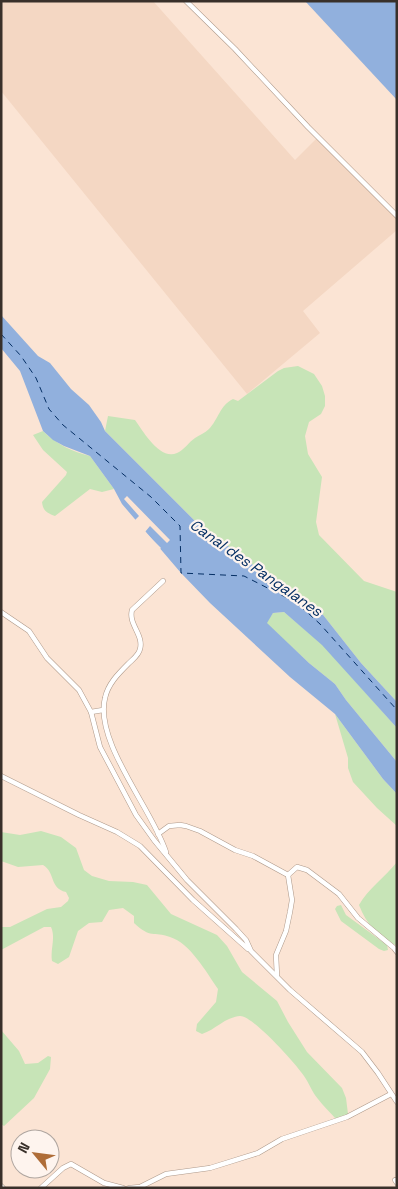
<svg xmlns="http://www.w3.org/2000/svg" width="398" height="1189" font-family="'Space Grotesk',sans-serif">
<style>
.built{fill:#f4d7c3}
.green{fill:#c7e4b7}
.water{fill:#91b0dd}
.pier{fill:#fbe4d4}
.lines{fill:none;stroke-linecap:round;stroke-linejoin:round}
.ferry{stroke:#052f64;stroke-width:1;stroke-dasharray:6 5;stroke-linecap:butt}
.street-casing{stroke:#ae998a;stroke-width:5.5}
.street{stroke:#fff;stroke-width:4.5}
.labels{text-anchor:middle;stroke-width:4.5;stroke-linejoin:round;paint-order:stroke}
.water-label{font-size:15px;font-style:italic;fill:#052f64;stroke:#fef4ee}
</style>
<rect width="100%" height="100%" fill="#fbe4d4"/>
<!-- built -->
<polygon class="built" points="1,1 153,1 295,160 317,138 397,218 397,230 303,311 320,333 247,394 1,91"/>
<!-- green -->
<g class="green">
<path d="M298 366 314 374 322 386 325 396V406L321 414 309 422 305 436 308 454 322 477 316 522 319 535 364 581 397 592V702L361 663 320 611 286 590 195 521 105 431 108 416 135 420C143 431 160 461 177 453 184 450 189 442 195 438 199 435 205 433 209 429 218 420 220 405 233 399L238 401 278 371 284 368Z"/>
<path d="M43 431C56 444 73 452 90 456L114 489 102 492 90 489 55 516C47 513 43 511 42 502L66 475 67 472 43 450 33 435Z"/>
<polygon points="284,612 323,645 397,728 397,762 346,700 335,684 309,663 266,623 273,613"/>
<polygon points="335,714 383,779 397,794 397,826 377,808 353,782 348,768 348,758"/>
<path d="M41 831 61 837 76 848 84 870 92 876 109 881 133 882 147 885 171 914 217 935 227 946 242 972 277 1001 288 1022 307 1052 342 1088 346 1098 348 1114 336 1119C330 1112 323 1106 318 1099 312 1092 309 1083 304 1076 296 1064 252 1015 240 1016 225 1017 215 1030 202 1034L196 1031 197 1024 216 1002 218 989C206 972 190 943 170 937 153 931 151 939 134 923V916L123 908 109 910 102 922 89 923 78 931 69 957 58 964 52 961C50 949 56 938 51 927H44L1 950V927H10L47 909 61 907 68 901 69 898 66 892C49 888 56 873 43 865L18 867 1 861V832L20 835Z"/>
<path d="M397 862V946C379 937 366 924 359 905 367 890 385 877 397 862Z"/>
<polygon points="341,905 346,915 387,945 388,950 384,951 379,949 341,921 335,909 337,906"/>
<polygon points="1,1030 19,1051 25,1064 38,1063 48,1056 51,1057 50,1069 34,1098 4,1126 1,1124"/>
</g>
<!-- water -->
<g class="water">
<polygon points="305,1 397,1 397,100"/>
<polygon points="1,315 38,356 50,363 71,389 89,405 101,422 105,431 195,521 286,590 320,611 361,663 397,702 397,728 322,645 284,612 273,613 267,623 309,663 335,684 346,700 397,762 397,794 383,779 335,714 290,677 210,603 181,573 122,504 114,489 90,456 64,446 53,440 43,431 20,371 1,348"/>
</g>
<!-- pier -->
<polygon class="pier" points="127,496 170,540 167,543 150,526 145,532 161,548 159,550 134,521 139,516 124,499"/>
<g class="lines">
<!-- ferry -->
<polyline class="ferry" points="1,334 21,356 36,378 49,409 63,425 151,497 180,526 181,573 244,576 297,603 320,624 397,710"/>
<!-- street casing -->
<g class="street-casing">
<g id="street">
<polyline points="186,1 235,49 308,127 397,216"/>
<path d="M163 581 132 610C128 624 144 635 140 649 139 655 133 659 128 664 118 674 108 684 105 698 94 742 153 810 166 852"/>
<polyline points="1,612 29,631 47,658 79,690 91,712 103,710"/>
<polyline points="91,712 100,747 136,815 154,840 187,880 236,929 246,940 251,951 290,990 362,1052 378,1073 397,1102"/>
<polyline points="1,776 79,815 117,832 140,846 193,900 248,949"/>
<polyline points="158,834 169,826 180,825 186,826 200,831 235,850 253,856 288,875"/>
<polyline points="288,875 297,867 307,870 339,894 358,918 394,948 397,952"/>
<polyline points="277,976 276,955 286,931 290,912 292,900 288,875"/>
<polyline points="395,1180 397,1183"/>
<polyline points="1,1186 3,1188"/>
<polyline points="41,1188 63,1168 71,1164 104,1183 123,1188"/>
<polyline points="129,1188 140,1187 166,1174 210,1168 258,1153 282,1139 347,1117 391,1094"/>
</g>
</g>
<!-- street -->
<use href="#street" class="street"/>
</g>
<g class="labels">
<!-- water labels -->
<g class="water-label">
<text transform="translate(256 568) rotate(35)" y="5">Canal des Pangalanes</text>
</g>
</g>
<!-- border -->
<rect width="398" height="1189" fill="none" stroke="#39302a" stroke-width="5"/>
<!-- north arrow -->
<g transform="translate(35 1154) rotate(299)"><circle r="24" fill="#fef4ee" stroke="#afa6a0"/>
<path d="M0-4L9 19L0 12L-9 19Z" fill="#af6d38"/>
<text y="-8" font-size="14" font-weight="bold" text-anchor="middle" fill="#39302a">N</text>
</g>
</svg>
